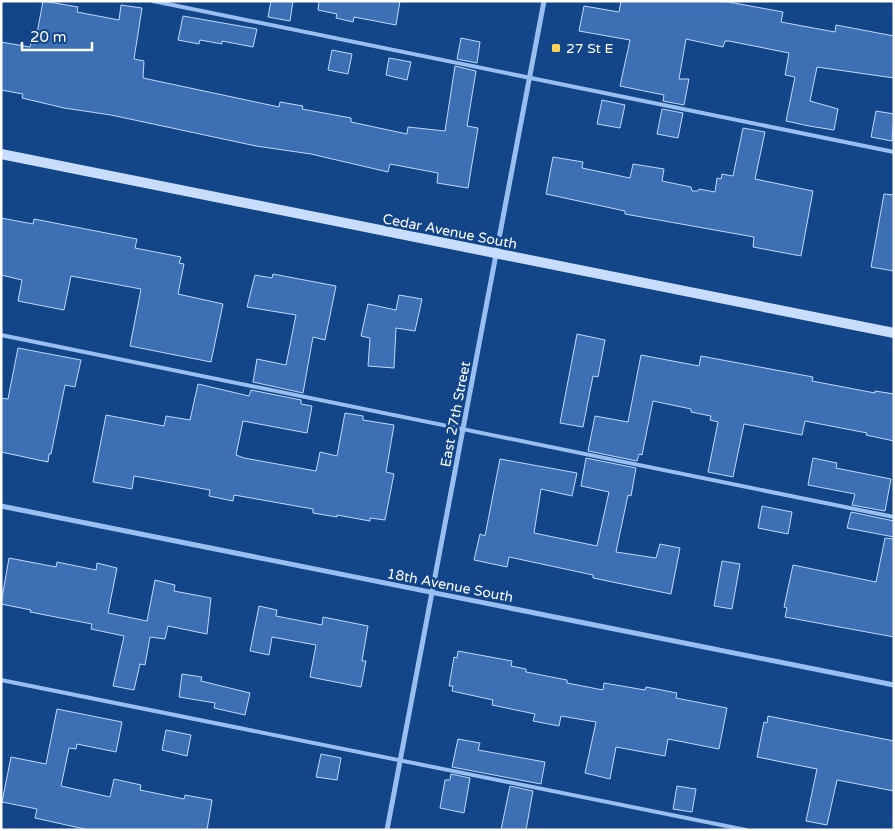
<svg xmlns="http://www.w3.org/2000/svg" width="895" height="831" font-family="'Varela Round',sans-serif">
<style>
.building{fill:#3c6fb3;stroke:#c0dafc}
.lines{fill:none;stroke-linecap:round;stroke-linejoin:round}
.service{stroke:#99bff0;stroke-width:4}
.minor{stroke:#99bff0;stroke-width:5}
.secondary{stroke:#c7ddfb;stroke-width:10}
.poi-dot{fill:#ffd158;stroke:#134589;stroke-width:2}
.labels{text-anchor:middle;stroke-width:5;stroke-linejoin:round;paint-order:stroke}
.poi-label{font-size:14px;fill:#fff;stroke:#134589;text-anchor:start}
.street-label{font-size:14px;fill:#fff;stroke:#134589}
</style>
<rect width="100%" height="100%" fill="#134589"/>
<!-- building -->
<g class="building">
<polygon points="43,1 78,7 77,12 119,20 121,5 142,8 134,59 144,61 143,78 279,107 280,102 303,106 302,109 351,118 351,122 407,134 408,127 445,131 455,66 476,71 467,126 478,128 468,188 437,183 438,173 390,164 388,172 311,154 256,146 111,115 64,108 22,98 23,94 1,90 1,42 30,47 31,43 35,44"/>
<polygon points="271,1 293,1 290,21 268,17"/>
<polygon points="319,1 400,1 396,25 354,17 353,22 336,18 337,14 318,10"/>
<polygon points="621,1 723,1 783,12 781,22 835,32 836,25 894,36 894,78 817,67 810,101 838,109 834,130 809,126 786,121 795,77 785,75 789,53 729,41 725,41 723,47 686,39 679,79 689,79 684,105 663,101 664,95 620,86 630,40 579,31 584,6 619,12"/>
<polygon points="183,16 257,29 253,47 222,41 222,44 200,40 199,44 178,40"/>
<polygon points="461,38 480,42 477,63 457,59"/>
<polygon points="332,50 352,54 348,74 328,70"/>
<polygon points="389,58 411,62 407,80 386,75"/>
<polygon points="602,100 625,105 620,128 597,124"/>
<polygon points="662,109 683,113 678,138 657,134"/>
<polygon points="876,111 894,114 892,141 871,137"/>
<polygon points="743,128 765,132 755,179 813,191 801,256 753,247 754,237 625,214 625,211 546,194 553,157 583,162 582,168 630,178 633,164 664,169 662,181 691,187 692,191 698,191 699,189 715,192 717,178 721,179 722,174 733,176"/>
<polygon points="884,194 894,195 894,271 871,267"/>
<polygon points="1,218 33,224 34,219 137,239 135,248 181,257 179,263 184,264 178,294 223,304 211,362 130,346 141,289 71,276 64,310 18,301 22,280 1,275"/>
<polygon points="273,274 336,286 325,340 313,337 303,393 253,382 257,359 286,365 296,315 247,307 255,275 272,278"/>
<polygon points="399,295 422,299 415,331 396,328 394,368 368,366 370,338 361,336 368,304 396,310"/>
<polygon points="577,334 605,340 598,377 593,376 583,427 560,423"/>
<polygon points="18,348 81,360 75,387 65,385 51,454 49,454 48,462 1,452 1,398 8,399"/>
<polygon points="641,355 699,366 701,356 813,377 812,381 875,393 875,391 894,394 894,441 866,435 867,433 805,421 802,435 744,424 733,477 708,472 718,422 710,420 711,416 691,412 691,409 653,401 642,455 639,454 637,461 588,451 595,416 628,422"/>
<polygon points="198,384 249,396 251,390 301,400 301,404 312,406 307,433 243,421 236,455 244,458 316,471 320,452 337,456 345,413 363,416 363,420 394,425 386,472 394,474 385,520 370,518 370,521 337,515 337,517 313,513 313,509 234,495 233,501 209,496 210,490 134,476 132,489 93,482 106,415 164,426 166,416 190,420"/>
<polygon points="586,458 636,468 631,496 628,495 616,552 656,558 660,544 680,548 671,594 593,578 593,575 509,557 507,567 474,560 480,534 485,536 500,459 577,473 572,496 541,489 534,533 597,546 609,492 581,486"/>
<polygon points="813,458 837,463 836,468 891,479 885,511 852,505 855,494 808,485"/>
<polygon points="762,506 792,512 788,534 758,528"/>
<polygon points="851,512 894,521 894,537 847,528"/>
<polygon points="885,538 894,539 894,637 785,617 787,608 784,607 793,565 876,582"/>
<polygon points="9,558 56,567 57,562 96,570 97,563 117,568 108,613 147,621 155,580 175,585 174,591 211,598 207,634 168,626 165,639 150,637 145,665 140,664 134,690 113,686 124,636 91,629 92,624 30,612 31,610 1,604"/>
<polygon points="722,561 740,564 732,609 714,606"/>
<polygon points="259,606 277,610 276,616 322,625 323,617 368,626 362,661 366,661 361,687 310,677 316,645 272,637 269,655 250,651"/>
<polygon points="458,651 512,661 511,666 526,669 526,672 567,680 567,683 603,690 604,683 645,690 646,687 677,693 676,698 727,708 719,749 668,739 665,756 616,747 610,779 585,773 596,722 561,716 559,726 533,721 535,714 492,705 493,700 452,691 453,686 449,686 454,657 457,658"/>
<polygon points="182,674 202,677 201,681 250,693 245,715 214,708 215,703 179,697"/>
<polygon points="57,709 122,722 116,752 77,744 76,749 69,748 61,786 110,797 114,779 141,785 140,790 184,799 185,795 212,800 207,830 89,830 35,818 37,809 2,802 11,757 46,764"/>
<polygon points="768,716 894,741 894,791 837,780 827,825 806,821 817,769 757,757 764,722 767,723"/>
<polygon points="166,730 191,735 187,756 162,750"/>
<polygon points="458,739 480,743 478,750 545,762 541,784 452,767"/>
<polygon points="321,754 341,758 337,780 316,777"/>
<polygon points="451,774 470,778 464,813 440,808 445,780 450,780"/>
<polygon points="510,786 533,791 526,830 501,830"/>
<polygon points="677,786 696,789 692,812 673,809"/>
</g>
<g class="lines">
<!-- service -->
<g class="service">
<polyline points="153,1 894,152"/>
<polyline points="1,335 894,517"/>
<polyline points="1,680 746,830"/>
</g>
<!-- minor -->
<g class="minor">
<polyline points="1,506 894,685"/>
<polyline points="387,830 544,1"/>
</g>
<!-- secondary -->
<polyline class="secondary" points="1,154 894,333"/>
</g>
<!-- markers -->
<rect class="poi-dot" x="551" y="43" width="10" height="10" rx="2.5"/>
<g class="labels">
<!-- poi labels -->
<g class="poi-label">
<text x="566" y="53">27 St E</text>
</g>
<!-- street labels -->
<g class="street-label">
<text transform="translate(450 231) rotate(11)" y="5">Cedar Avenue South</text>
<text transform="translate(455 414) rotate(-79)" y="5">East 27th Street</text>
<text transform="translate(450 585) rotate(11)" y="5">18th Avenue South</text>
</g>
</g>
<!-- border -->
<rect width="895" height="831" fill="none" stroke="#ffffff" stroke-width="5"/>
<!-- scale -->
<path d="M22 42v8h70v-8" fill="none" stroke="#ffffff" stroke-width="2.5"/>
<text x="30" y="42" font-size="15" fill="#ffffff" stroke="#134589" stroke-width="4" paint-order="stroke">20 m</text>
</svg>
